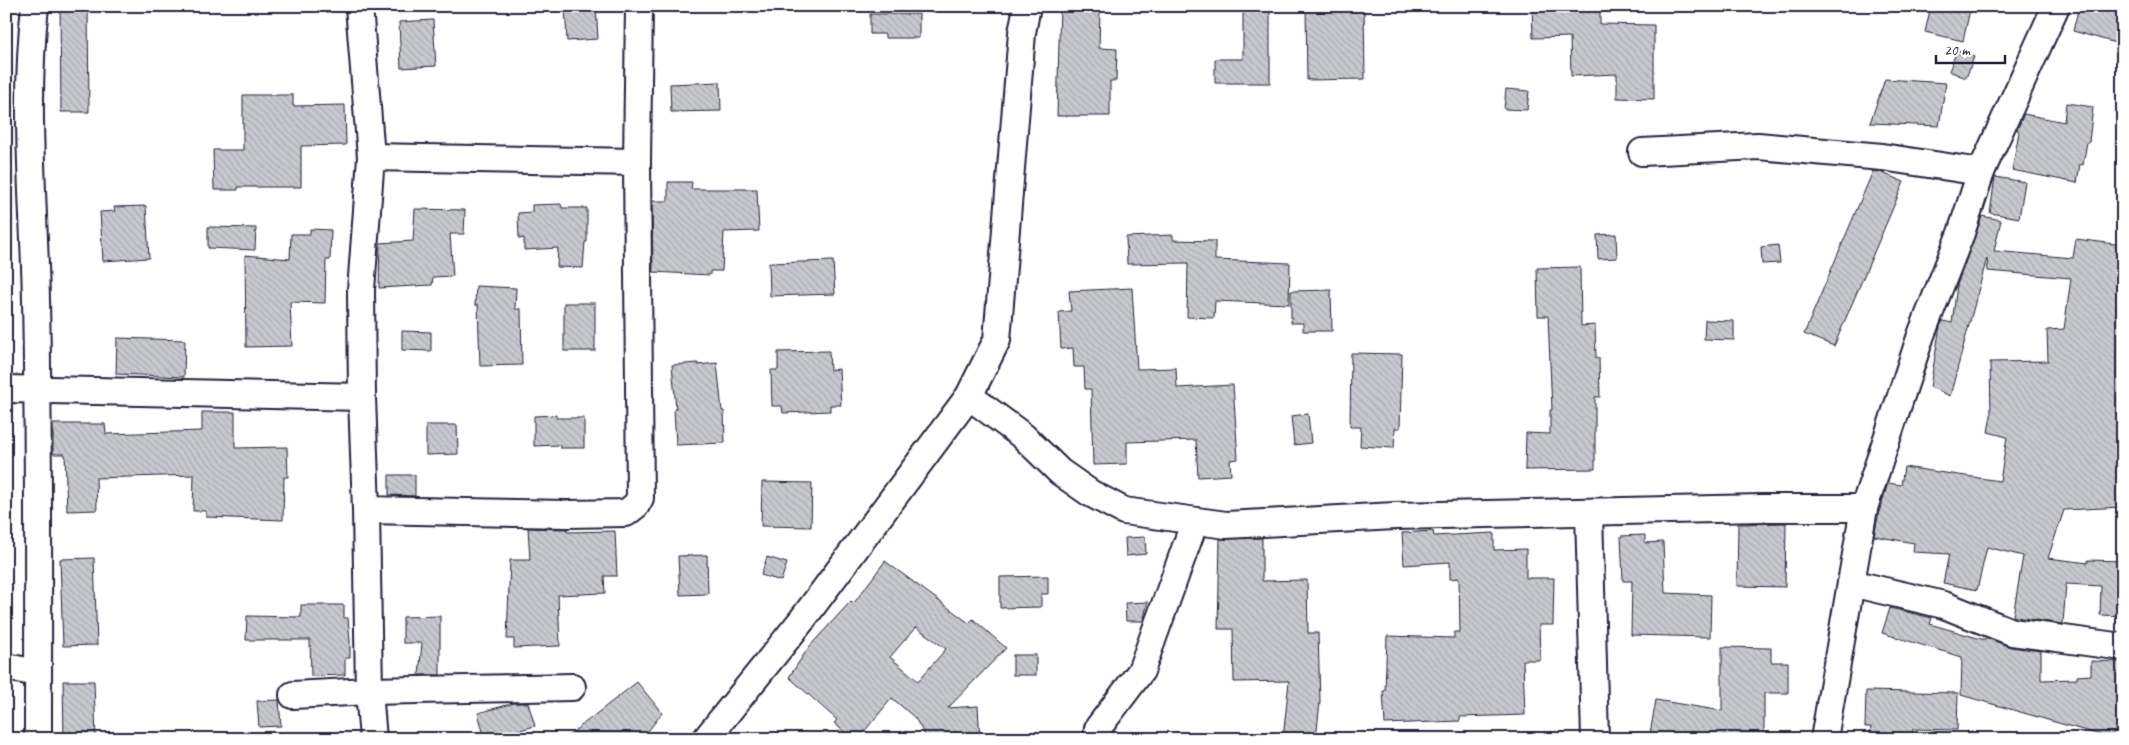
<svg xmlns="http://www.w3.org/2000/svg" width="2129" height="745" font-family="Caveat,sans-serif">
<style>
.building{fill:url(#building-back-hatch);stroke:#22223b;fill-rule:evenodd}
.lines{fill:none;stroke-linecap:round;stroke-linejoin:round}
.street-casing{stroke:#22223b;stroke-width:30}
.street{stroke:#fff;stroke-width:26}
</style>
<defs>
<pattern id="building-back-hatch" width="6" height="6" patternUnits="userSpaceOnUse" patternTransform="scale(1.25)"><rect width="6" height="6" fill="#c8c8cf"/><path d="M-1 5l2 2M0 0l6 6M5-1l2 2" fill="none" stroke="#acacb3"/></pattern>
</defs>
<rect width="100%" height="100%" fill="#fff"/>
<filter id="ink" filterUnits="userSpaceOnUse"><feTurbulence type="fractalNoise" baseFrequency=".02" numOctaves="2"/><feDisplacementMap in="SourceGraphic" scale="10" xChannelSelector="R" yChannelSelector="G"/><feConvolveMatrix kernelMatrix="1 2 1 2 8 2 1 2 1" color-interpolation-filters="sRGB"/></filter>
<g filter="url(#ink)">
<!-- building -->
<g class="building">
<polygon points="60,6 88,6 89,112 61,112"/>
<polygon points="565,6 596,6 598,39 567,41"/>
<polygon points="1060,6 1100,6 1099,48 1117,49 1116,81 1110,81 1110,116 1057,116"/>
<polygon points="1243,6 1270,6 1270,83 1215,83 1215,59 1243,59"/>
<polygon points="1306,6 1364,6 1365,79 1307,80"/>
<polygon points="1532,6 1600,6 1600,24 1654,25 1654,99 1617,98 1617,74 1571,76 1570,37 1533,38"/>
<polygon points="1931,6 1953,6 1970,10 1963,41 1925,32"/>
<polygon points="2079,6 2123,6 2123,45 2073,31"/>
<polygon points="870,14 919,14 919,38 885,38 885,34 870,34"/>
<polygon points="433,20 436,66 401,68 399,22"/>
<polygon points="1957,50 1974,57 1966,78 1949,71"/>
<polygon points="1885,79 1946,83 1939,126 1870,123"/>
<polygon points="720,82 721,111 671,112 670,84"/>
<polygon points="1506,89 1529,91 1527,110 1504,109"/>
<polygon points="243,95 293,95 293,106 345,105 346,145 301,146 301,187 238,187 238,190 214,190 213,150 243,150"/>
<polygon points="2066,103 2093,107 2089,142 2087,142 2083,165 2080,164 2077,183 2012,170 2019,132 2017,130 2024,114 2064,122"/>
<polygon points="1873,171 1880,172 1904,182 1834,346 1804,334"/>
<polygon points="1995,177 2025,182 2019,218 1990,213"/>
<polygon points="668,182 692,182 691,189 757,189 759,231 724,232 722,271 710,271 710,275 653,272 652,201 668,201"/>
<polygon points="561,204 562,208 587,208 587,242 585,242 583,268 557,267 558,248 524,250 524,238 519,239 518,213 532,212 532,205"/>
<polygon points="146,206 149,258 103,261 100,212 115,211 114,207"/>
<polygon points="415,209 465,210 464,234 450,234 453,276 433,277 432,285 379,288 380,243 413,241"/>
<polygon points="1982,216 2001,220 1994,251 2073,258 2076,239 2123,245 2123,507 2064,510 2048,558 2088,563 2088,560 2123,561 2122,616 2100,615 2101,586 2066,584 2063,624 2016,617 2013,616 2023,556 1987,547 1977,590 1943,583 1949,554 1913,552 1914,543 1874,536 1879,512 1888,483 1901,485 1904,467 2000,481 2007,437 1988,432 1991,416 1990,362 2048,361 2047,330 2064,329 2071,278 1988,271 1987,258 1950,396 1930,387 1940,326 1943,321 1952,323 1957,285"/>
<polygon points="208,227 256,228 255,250 208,248"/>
<polygon points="310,229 331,230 330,260 326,260 325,303 290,302 292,346 246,347 245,255 290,259 291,234 310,234"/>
<polygon points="1616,234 1617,258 1598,259 1597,235"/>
<polygon points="1173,235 1173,240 1215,241 1215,260 1290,263 1289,304 1215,301 1214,318 1187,317 1188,263 1127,264 1126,237"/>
<polygon points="1778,245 1780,263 1762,264 1761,247"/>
<polygon points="833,261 835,294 770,296 769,263"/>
<polygon points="1580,267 1581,326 1595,325 1596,358 1599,358 1600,397 1595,397 1595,469 1525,470 1526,433 1550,434 1550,410 1552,410 1548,316 1538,316 1537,268"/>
<polygon points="476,286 516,288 515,309 521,309 522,365 480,366 478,305 475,305"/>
<polygon points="1132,288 1137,369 1176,368 1177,388 1233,385 1238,459 1230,460 1231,475 1198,477 1196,440 1127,442 1127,464 1093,465 1091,389 1085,389 1084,367 1074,367 1073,348 1061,349 1059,312 1071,311 1069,291"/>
<polygon points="1331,290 1332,331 1303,331 1303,323 1291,323 1291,291"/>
<rect x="564" y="303" width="31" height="48"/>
<polygon points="1705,320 1734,321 1734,340 1704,339"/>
<polygon points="402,331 431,332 431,351 402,350"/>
<polygon points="117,338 185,340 184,377 116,374"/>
<polygon points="829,351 830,370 839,369 841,405 830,405 830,411 783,413 782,406 772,406 771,370 778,370 778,352"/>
<polygon points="1351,353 1402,354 1400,428 1395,428 1394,448 1360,446 1361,427 1350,427"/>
<polygon points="698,363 698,365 717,363 722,411 724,411 725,443 676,445 674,409 676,409 672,365"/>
<polygon points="202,412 235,412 235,448 287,447 288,477 284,477 283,520 206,517 206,511 193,511 194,475 96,478 97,510 67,511 65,454 53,454 53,424 105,424 106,434 202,431"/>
<polygon points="1308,414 1311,443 1294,445 1291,416"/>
<polygon points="556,415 556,418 584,418 584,448 560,448 560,445 534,446 534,416"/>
<polygon points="426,425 457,425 458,454 426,455"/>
<polygon points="389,475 415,475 415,496 389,495"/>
<polygon points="762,482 812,483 811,527 761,526"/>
<polygon points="1786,523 1785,587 1737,586 1738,524"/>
<polygon points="528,528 567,529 567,532 615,531 617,576 604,576 605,593 558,595 560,646 514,648 514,639 507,639 510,560 530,560"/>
<polygon points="1433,531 1434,536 1494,533 1494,550 1526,549 1526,578 1554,578 1553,625 1539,625 1540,660 1523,660 1525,715 1460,717 1460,721 1385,724 1383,691 1385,691 1387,636 1454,638 1454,632 1460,632 1459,578 1450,579 1450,562 1404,565 1402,533"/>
<polygon points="1645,535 1645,543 1663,542 1665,593 1711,595 1710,637 1631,635 1632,581 1623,581 1621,536"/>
<polygon points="1145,537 1146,554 1126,556 1125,538"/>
<polygon points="1262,538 1262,581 1307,580 1308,633 1318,633 1320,702 1316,739 1283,739 1289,681 1234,682 1233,629 1218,629 1220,539"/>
<polygon points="707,555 708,594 680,595 678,556"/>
<polygon points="767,557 787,563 781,581 761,575"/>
<polygon points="94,558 97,645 63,646 60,559"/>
<path d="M885 561 969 623 973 619 1006 648 948 708 978 706 980 739H927L915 718 892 698 858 739H852L834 723 837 720 789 677 809 647 851 601 854 603ZM916 627 946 649 918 681 890 657Z"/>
<polygon points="1048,576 1048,594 1041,594 1041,607 1000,608 1000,577"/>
<polygon points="1148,602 1143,621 1126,621 1125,603"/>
<polygon points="301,605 344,605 344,618 348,618 350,641 350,658 345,658 345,675 311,676 310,640 246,640 247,616 301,617"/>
<polygon points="1890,608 1932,618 1930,624 1981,639 1990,639 2010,647 2041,651 2041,680 2077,679 2077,676 2091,675 2091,661 2123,662 2123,739 2114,739 1961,695 1962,657 1882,633"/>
<polygon points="440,616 440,675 419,675 422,643 403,643 403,617"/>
<polygon points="1722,647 1771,648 1771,662 1788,662 1788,693 1764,693 1764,739 1649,739 1656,700 1722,711"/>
<rect x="1013" y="655" width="23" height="20"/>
<polygon points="63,681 94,681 96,739 64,739"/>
<polygon points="637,682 662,713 642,739 564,739"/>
<polygon points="1866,691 1958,693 1957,730 1913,729 1911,739 1869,739 1871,727 1865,727"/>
<polygon points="279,700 281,726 259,727 257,701"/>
<polygon points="514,703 528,703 535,726 485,739 478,713"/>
</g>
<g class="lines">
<!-- street casing -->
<g class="street-casing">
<g id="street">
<path d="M35 6C24 104 34 202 36 300 39 447 38 593 38 739"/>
<polyline points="359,6 371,157 361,290 362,397 366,510 567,514 626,513 636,505 640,498 637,162 639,6"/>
<polyline points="1642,152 1758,146 1882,157 1981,172"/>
<polyline points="371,157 637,162"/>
<polyline points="6,389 362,397"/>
<polyline points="969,396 1024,437 1060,472 1090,493 1124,511 1226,525 1395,516 1762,508 1864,508"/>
<polyline points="366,510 369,691 373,739"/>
<polyline points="1589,512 1595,739"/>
<polyline points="1851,583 1944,605 2012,632 2123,647"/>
<polyline points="6,667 38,673"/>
<polyline points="293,695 369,691 572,687"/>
<polyline points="706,739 802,620 969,396 997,340 1022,33 1027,6"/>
<polyline points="1097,739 1098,728 1141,671 1195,521"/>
<polyline points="1824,739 1864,508 1921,335 1961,233 1981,172 2056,6"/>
</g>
</g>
<!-- street -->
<use href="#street" class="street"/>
</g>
</g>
<!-- margin -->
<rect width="2129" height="745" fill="none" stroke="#fff" stroke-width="25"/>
<rect x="12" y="12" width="2104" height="720" fill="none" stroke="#22223b" stroke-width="2" filter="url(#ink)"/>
<!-- scale -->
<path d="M1936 55v8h69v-8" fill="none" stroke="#22223b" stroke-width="2.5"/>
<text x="1944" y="55" font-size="15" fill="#22223b" stroke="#ffffff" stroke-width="4" paint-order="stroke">20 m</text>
</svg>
